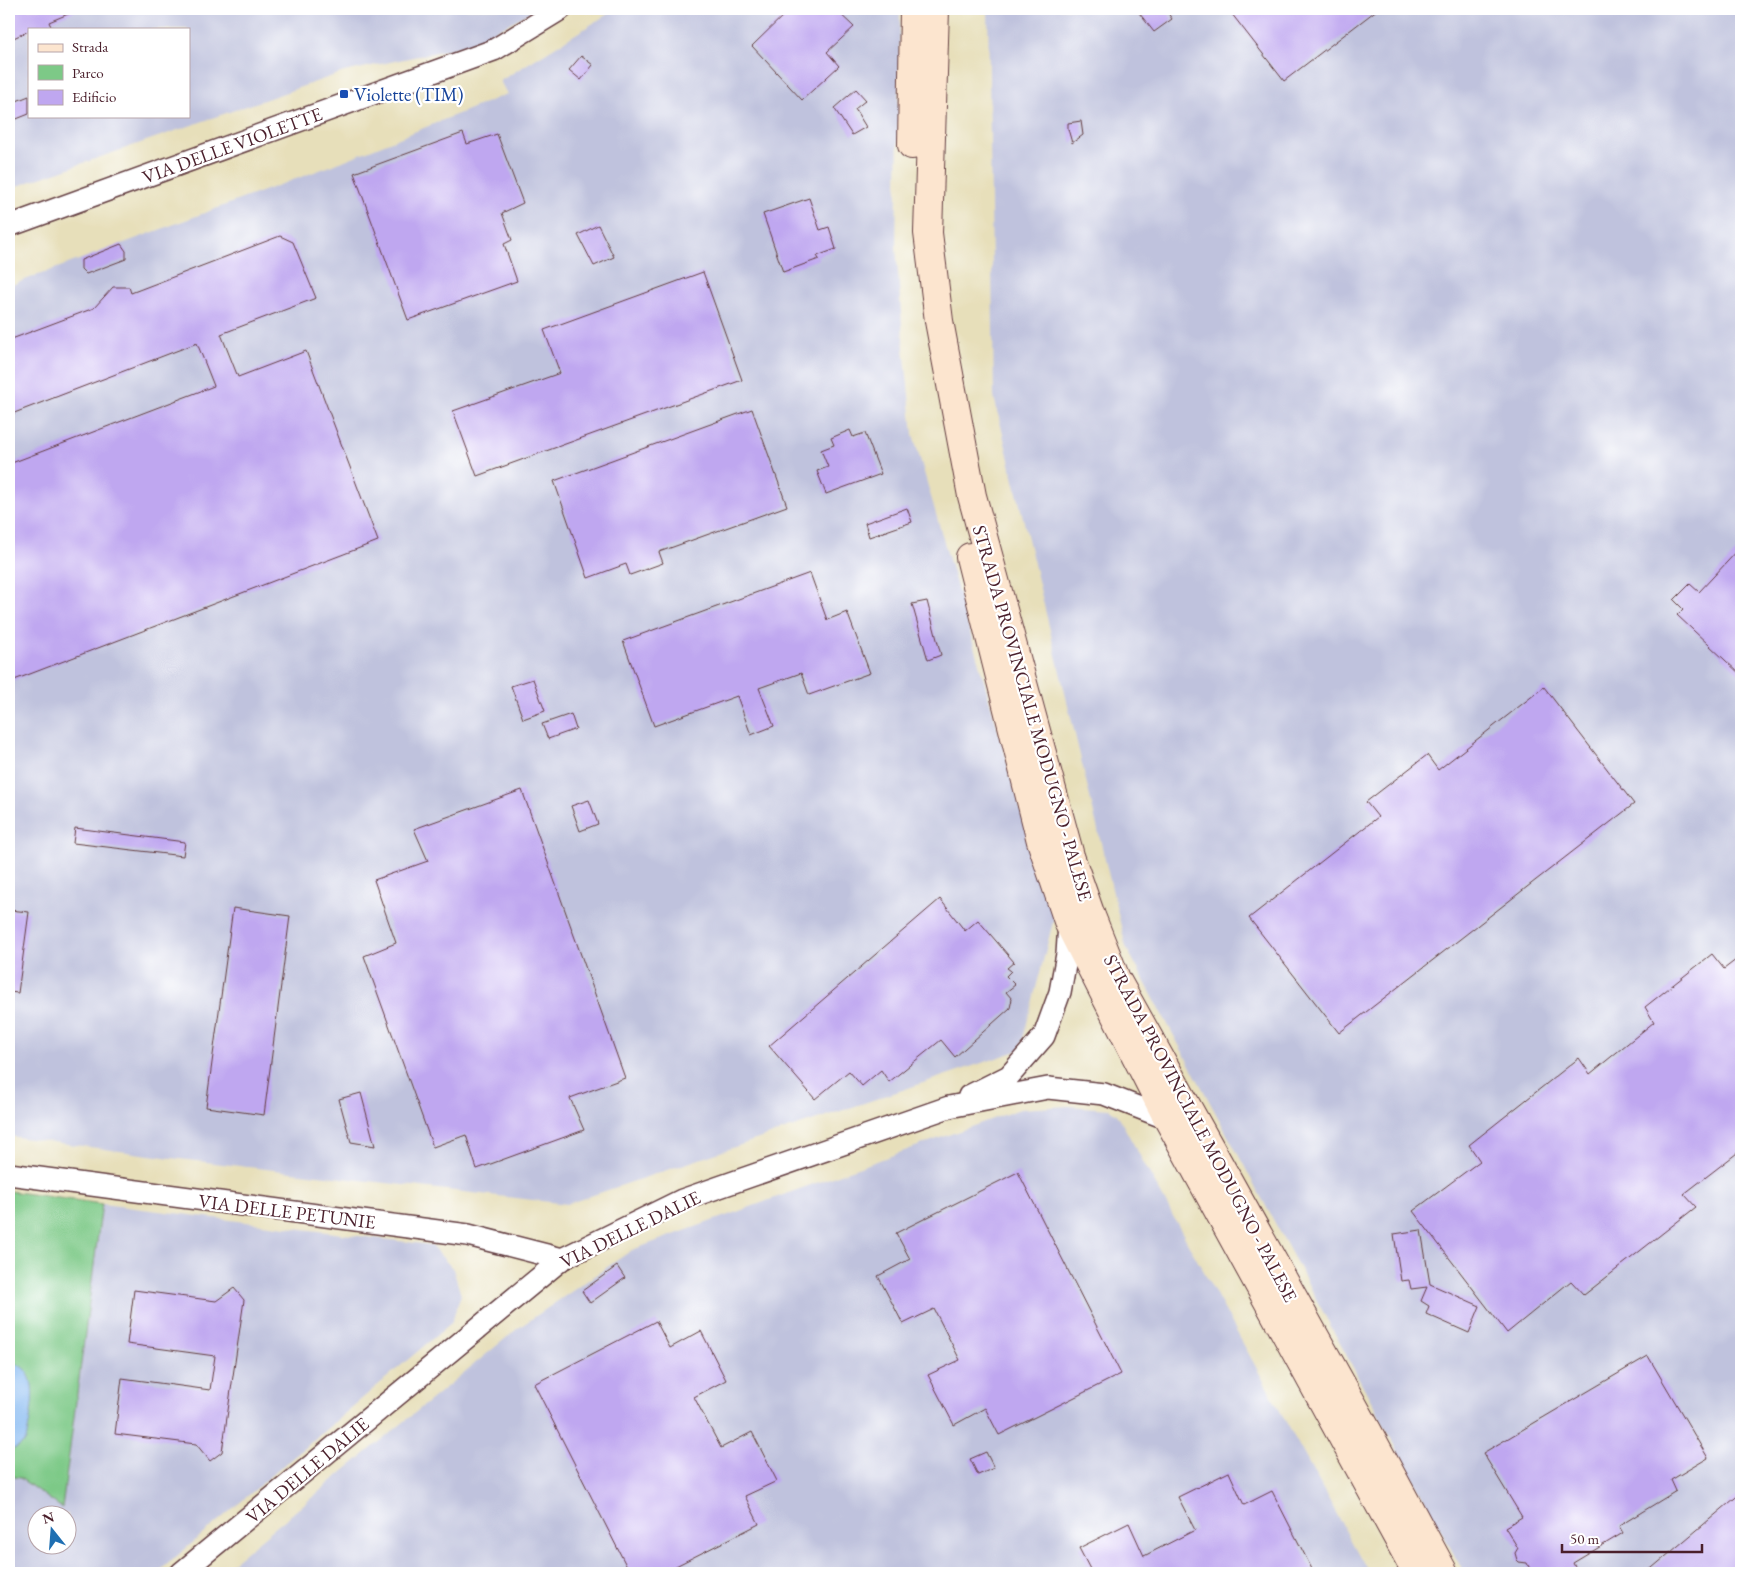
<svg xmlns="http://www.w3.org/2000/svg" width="1750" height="1582" font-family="'EB Garamond',serif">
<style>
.industrial{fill:#bfc2dd;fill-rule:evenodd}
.green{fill:#7dc987;stroke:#647459}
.water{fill:#82b7f1;stroke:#666b8e}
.building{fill:#bfa7f0}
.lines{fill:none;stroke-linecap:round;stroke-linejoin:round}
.minor-casing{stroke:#623c40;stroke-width:24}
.secondary-casing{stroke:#623c40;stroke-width:30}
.minor{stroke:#fff;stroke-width:21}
.secondary{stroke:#fce5cf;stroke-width:28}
.transit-dot{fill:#1a4fb4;stroke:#fff;stroke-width:2}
.labels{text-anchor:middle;stroke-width:4.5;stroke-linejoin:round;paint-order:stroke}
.transit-label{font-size:19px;fill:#164399;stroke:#fff;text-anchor:start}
.street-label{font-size:19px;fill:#4a1f2b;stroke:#fff}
</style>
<rect width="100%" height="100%" fill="#fff"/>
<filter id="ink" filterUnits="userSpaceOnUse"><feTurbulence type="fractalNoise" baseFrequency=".02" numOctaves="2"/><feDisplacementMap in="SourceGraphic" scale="10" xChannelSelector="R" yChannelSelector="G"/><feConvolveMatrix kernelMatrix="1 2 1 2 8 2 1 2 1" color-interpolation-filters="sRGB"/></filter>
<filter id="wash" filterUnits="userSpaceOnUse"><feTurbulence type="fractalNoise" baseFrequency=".0096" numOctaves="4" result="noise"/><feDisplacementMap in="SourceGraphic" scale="20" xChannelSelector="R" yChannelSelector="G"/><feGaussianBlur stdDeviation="1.12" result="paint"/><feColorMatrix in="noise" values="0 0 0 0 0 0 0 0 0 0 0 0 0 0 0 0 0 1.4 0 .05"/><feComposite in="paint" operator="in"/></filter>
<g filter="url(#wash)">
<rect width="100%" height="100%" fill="#e7dfba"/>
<!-- industrial -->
<g class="industrial">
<path d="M9 9H536L469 45 344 72 9 189ZM29 29H189V116H29Z"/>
<polygon points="616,9 900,9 896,247 903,338 913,434 1023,817 1054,918 1020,1050 567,1204 171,1158 9,1136 9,286 333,165 507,94 500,81"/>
<polygon points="988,9 1741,9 1741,1573 1464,1573 1126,947 994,397"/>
<polygon points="1069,1106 1109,1109 1117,1114 1369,1573 220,1573 517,1329 632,1250 1020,1109"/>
<path d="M102 1204 431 1245 453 1269 461 1295 451 1323 157 1573H9V1476L20 1478 62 1507ZM38 1514H68V1544H38Z"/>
</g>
<!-- green -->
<polygon class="green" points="9,1191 102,1204 62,1508 20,1478 9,1476"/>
<!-- water -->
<path class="water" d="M9 1360C16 1364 24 1366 28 1374 38 1389 29 1423 26 1441L17 1448 9 1450Z"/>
<g id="blocks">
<!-- building -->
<g class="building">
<polygon points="9,9 80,9 49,22 52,29 29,29 29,31 9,40"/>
<polygon points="790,9 835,9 854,27 827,52 839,66 802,100 752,46"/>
<polygon points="1136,9 1165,9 1172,19 1154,32"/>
<polygon points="1228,9 1378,9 1284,81"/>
<polygon points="581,56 593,65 581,80 569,70"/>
<polygon points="856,89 866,100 855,109 866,127 852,135 834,108"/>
<polygon points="29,96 29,114 9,122 9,104"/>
<polygon points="1081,121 1083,135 1072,143 1068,129 1068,123"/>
<polygon points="463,133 467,144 497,134 523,203 502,213 512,240 504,244 517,281 408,320 354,173"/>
<polygon points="809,198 820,230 829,227 836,249 817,256 819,259 783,272 763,214"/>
<polygon points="598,225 614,257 594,266 578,235"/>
<polygon points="280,236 293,242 316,298 221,334 238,377 306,351 378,541 9,682 9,464 214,386 197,343 9,415 9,340 94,308 113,287 129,287 131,293"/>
<polygon points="121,244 126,251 126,259 86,274 81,269 81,260"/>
<polygon points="703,272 742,380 477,476 453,411 560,373 544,330"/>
<polygon points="752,409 787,506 659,552 663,563 630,575 626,564 588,578 554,481"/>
<polygon points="850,430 853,437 865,433 881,474 826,494 817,471 828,467 821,450 834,445 831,438"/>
<polygon points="907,508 912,522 869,537 865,523"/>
<polygon points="1741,547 1741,675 1677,615 1683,609 1674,600 1690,584 1699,592"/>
<polygon points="810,573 827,620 847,612 870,673 809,695 801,673 759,688 774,726 751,735 737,696 654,726 623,641"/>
<polygon points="927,601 941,655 928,660 912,604"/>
<polygon points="533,679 545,711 523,719 511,686"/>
<polygon points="1544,687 1634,804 1339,1033 1249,918 1378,817 1366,802 1427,755 1438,770"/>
<polygon points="571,714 576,729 548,739 542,724"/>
<polygon points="522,790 625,1078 570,1098 584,1130 477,1169 466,1135 433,1147 364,956 396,943 374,880 428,861 414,829"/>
<polygon points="589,800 598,824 580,831 571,806"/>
<polygon points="75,828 185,842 183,856 73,843"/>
<polygon points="940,899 965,931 978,920 1014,962 1007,968 1011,971 1006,976 1015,985 1006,992 1012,999 1010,1008 955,1057 941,1040 889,1082 881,1070 862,1086 849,1071 815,1099 769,1046"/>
<polygon points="233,908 290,916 264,1115 206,1107"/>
<polygon points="9,910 29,912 18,993 9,992"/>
<polygon points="1712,954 1724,969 1741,956 1741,1150 1684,1194 1696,1207 1584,1295 1571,1281 1507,1333 1413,1211 1480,1161 1469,1145 1579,1058 1590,1074 1654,1022 1645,1007"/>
<polygon points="361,1093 375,1146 351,1142 345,1121 339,1099"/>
<polygon points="1018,1172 1121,1374 999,1435 985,1408 954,1425 928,1375 960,1360 934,1309 903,1324 878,1276 910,1259 896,1233"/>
<polygon points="1421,1230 1430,1284 1480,1306 1469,1333 1426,1314 1429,1306 1421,1301 1427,1287 1411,1289 1409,1280 1401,1281 1394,1234"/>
<polygon points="617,1266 625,1278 590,1303 582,1291"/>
<polygon points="234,1288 244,1300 222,1452 210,1461 196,1444 115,1434 122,1378 210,1390 215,1356 127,1344 134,1290 216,1301"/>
<polygon points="656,1321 670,1348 701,1331 726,1380 694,1397 721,1448 752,1432 777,1481 745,1496 759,1524 662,1573 630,1573 534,1384"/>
<polygon points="1648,1356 1708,1458 1671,1480 1676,1491 1619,1526 1623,1533 1573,1563 1578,1573 1532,1573 1527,1563 1519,1562 1517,1560 1515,1553 1518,1548 1505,1527 1522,1517 1483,1453"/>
<polygon points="986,1452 994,1468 978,1475 970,1459"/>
<polygon points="1229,1472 1244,1505 1272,1491 1314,1573 1092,1573 1079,1548 1129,1523 1144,1556 1195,1530 1178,1497"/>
<polygon points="1741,1493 1741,1573 1646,1573"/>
</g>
</g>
</g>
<g filter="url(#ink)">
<use href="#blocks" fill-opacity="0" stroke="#623c40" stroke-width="1"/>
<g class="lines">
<!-- minor casing -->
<g class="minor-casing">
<g id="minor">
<polyline points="9,226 494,50 561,9"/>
<polyline points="969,1096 1009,1076 1044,1036 1060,992 1067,954 1069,924"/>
<polyline points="9,1174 468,1235 562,1259"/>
<polyline points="181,1573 562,1259 682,1200 949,1107 1048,1088 1104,1094 1168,1119"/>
</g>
</g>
<!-- secondary casing -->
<g class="secondary-casing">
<g id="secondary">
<polyline points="935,9 928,233 939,321 972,496 1070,856 1091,916 1116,979 1368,1432 1444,1573"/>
<polyline points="912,145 914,9"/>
<polyline points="970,557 1041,841 1069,924 1168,1119 1417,1573"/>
</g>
</g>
<!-- minor -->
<use href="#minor" class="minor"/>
<!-- secondary -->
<use href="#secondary" class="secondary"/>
</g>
</g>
<!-- markers -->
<rect class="transit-dot" x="339" y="89" width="10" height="10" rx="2.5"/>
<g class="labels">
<!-- transit labels -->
<g class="transit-label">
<text x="354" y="101">Violette (TIM)</text>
</g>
<!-- street labels -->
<g class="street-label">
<text transform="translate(232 145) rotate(-20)" y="7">VIA DELLE VIOLETTE</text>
<text transform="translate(1033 713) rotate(74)" y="7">STRADA PROVINCIALE MODUGNO - PALESE</text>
<text transform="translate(1201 1128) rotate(62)" y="7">STRADA PROVINCIALE MODUGNO - PALESE</text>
<text transform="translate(287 1211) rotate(7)" y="7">VIA DELLE PETUNIE</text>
<text transform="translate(630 1229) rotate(-26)" y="7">VIA DELLE DALIE</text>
<text transform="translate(307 1470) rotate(-40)" y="7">VIA DELLE DALIE</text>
</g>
</g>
<!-- margin -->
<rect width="1750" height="1582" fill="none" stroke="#fff" stroke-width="30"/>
<!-- legend -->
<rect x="28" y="28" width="162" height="90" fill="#ffffff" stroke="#b7a5aa"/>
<rect x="38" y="44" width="25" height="8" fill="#fce5cf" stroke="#b7a5aa"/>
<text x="72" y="52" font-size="15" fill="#4a1f2b">Strada</text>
<rect x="38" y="65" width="25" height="15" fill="#7dc987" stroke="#b7a5aa"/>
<text x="72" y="78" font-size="15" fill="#4a1f2b">Parco</text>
<rect x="38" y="90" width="25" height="15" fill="#bfa7f0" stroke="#b7a5aa"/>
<text x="72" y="102" font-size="15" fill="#4a1f2b">Edificio</text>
<!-- north arrow -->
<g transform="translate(52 1530) rotate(343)"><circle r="24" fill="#ffffff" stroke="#b7a5aa"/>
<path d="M0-4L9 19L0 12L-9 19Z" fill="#1f6fb2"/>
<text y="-8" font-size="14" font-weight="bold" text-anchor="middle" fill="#4a1f2b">N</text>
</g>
<!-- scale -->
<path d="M1562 1544v8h140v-8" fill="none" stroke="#4a1f2b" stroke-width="2.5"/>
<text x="1570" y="1544" font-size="15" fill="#4a1f2b" stroke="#ffffff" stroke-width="4" paint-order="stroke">50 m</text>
</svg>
